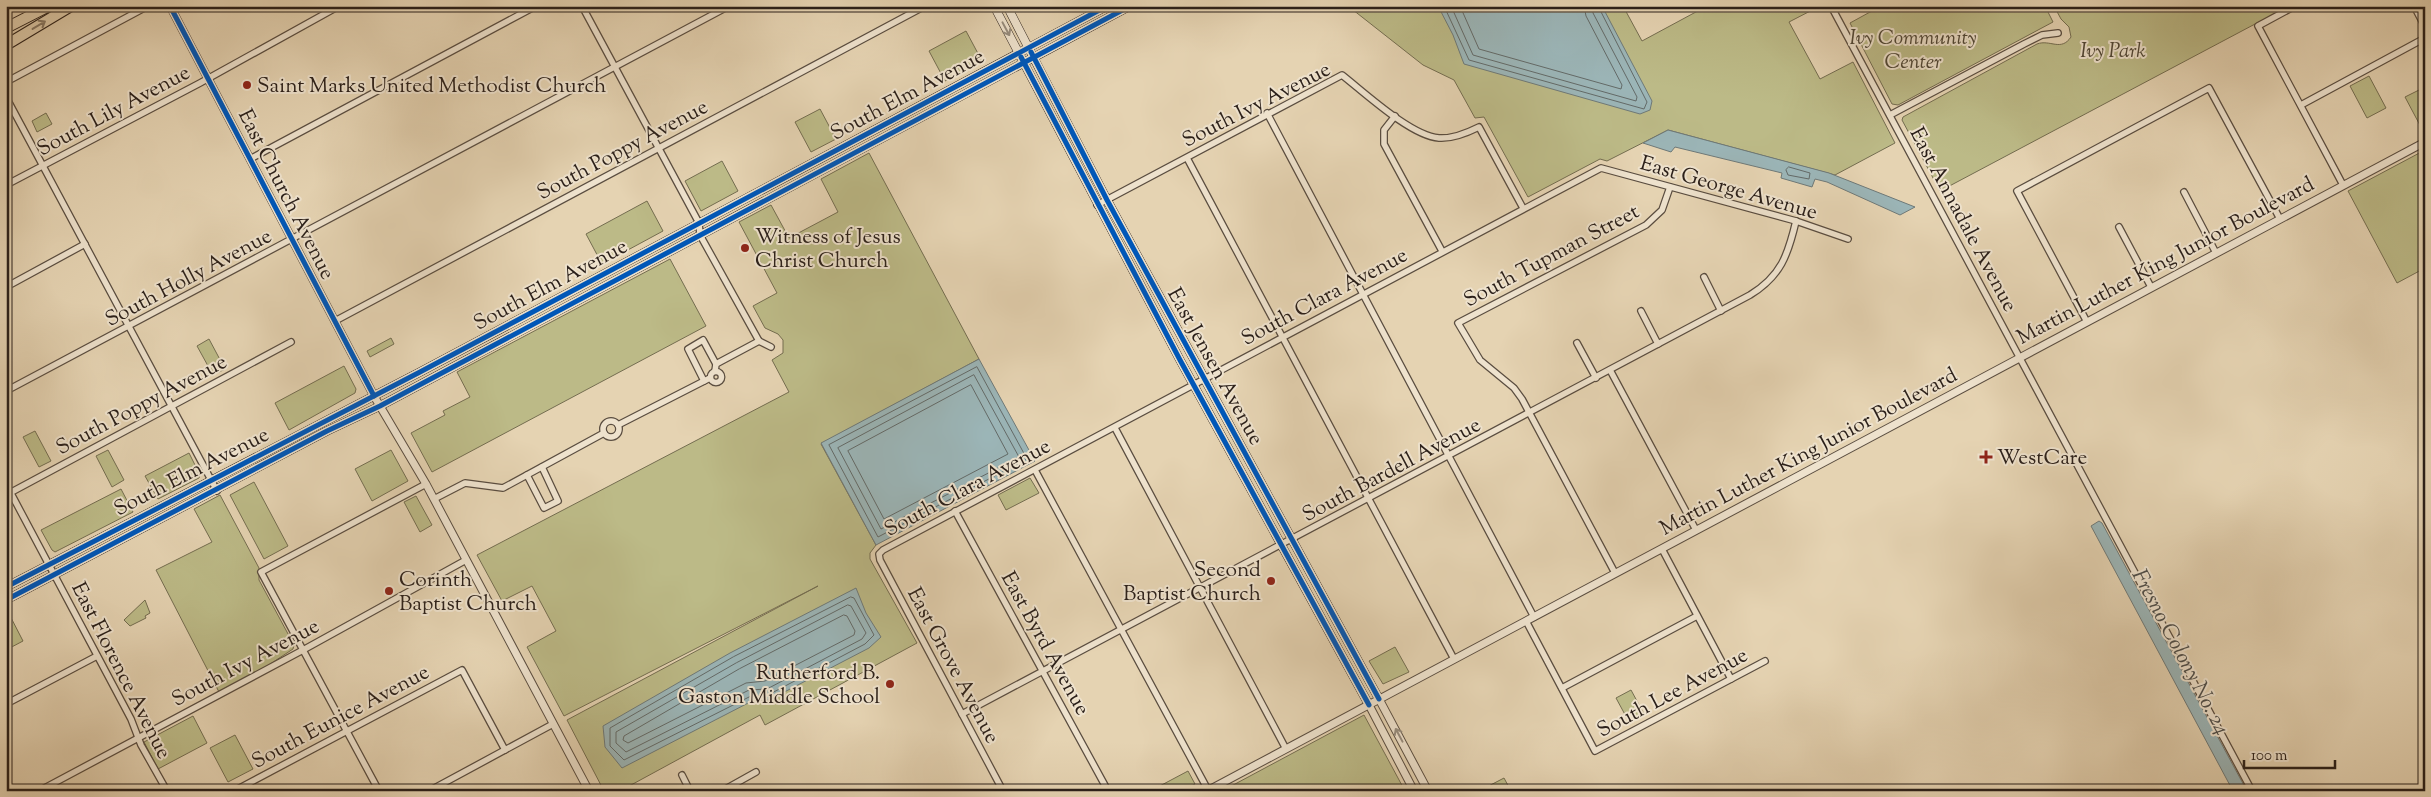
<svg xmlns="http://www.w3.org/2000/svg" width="2431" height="797" font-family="'Sorts Mill Goudy',serif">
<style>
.green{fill:#bcba87;stroke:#746d50}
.water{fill:#9bb5b7;stroke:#6e7978}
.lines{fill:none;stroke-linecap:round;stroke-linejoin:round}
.shore{stroke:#636a68;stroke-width:1}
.minor-casing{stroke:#5a4d40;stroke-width:8}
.tertiary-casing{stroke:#5a4d40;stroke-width:9}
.secondary-casing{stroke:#2b201a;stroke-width:9}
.motorway-casing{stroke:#2b201a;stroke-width:12}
.minor{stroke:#eee2cd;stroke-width:5.5}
.tertiary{stroke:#eee2cd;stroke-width:7}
.secondary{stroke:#eee2cd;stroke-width:8}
.motorway{stroke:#e5d3b2;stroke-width:10}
.cycleway-casing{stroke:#eee2cd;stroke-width:8}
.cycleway{stroke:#0057b8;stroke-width:5}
.oneway{stroke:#887a66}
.oneway2{stroke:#968b7c}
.poi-dot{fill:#8f2418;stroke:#eee2cd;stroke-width:2}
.labels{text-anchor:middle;stroke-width:4;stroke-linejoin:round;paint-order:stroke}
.park-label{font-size:21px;font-style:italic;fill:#4f4635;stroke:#eee2cd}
.poi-label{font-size:21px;fill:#2b201a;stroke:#eee2cd;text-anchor:start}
.street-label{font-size:21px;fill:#2b201a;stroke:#eee2cd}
.water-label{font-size:22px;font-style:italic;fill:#4d4d49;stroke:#eee2cd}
</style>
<rect width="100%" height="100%" fill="#e5d3b2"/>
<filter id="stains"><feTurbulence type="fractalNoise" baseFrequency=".004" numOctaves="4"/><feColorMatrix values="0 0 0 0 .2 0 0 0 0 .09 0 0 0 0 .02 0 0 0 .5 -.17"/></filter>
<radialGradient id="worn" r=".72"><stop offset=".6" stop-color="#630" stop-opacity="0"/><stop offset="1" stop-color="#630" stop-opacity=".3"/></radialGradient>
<!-- green -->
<g class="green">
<polygon points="1348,6 1623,6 1642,41 1707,6 1820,6 1789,22 1820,79 1853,62 1895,143 1835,175 1668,130 1607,161 1600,159 1528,197 1484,117 1475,118 1454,80 1423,65"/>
<polygon points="1881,6 2045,6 2053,22 1898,105 1892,104 1850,23"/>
<path d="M2054 6H2289L1940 191 1902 120 1903 117 2037 44C2050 39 2061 52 2071 37L2069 27 2061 19Z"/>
<polygon points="966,31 982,61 945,81 929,51"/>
<polygon points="2369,76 2386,108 2367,118 2350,86"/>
<polygon points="2419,90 2425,100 2425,128 2422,129 2405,97"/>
<polygon points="820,109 836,139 811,152 795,122"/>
<polygon points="46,113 52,124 37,132 32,121"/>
<polygon points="2425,150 2425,268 2397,283 2348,191"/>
<polygon points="869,153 979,359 821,444 876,545 870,553 870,559 917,643 765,725 760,715 620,791 604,791 567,720 818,586 564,716 527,647 556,631 532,586 502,601 477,555 789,392 772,360 783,353 783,340 778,334 765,328 753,306 777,293 739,222 771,205 789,238 838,212 821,179"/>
<polygon points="722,161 738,191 701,211 685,181"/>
<polygon points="647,201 663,231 602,264 586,234"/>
<polygon points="670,259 706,326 432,472 411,433 445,415 443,411 470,397 457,372"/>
<polygon points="391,338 394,344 370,357 367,351"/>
<polygon points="209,339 225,369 213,375 197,346"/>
<polygon points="344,366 356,389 355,393 289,430 275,403"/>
<polygon points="35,431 51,461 39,467 23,437"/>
<polygon points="108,450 124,480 112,487 96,456"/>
<polygon points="391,450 408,481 372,501 355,469"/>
<polygon points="189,453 200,475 199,478 158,499 145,476"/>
<polygon points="1030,478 1039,493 1006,510 998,495"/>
<polygon points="254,482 288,546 264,559 230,495"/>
<polygon points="121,489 133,512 55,552 52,550 41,530"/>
<polygon points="220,495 259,568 259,580 294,645 293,649 258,672 219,692 156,570 212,542 194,509"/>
<polygon points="416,496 432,525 420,532 404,502"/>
<polygon points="145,600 150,613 145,616 146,618 130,626 124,620"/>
<polygon points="6,608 23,641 6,650"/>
<polygon points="1395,647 1409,672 1383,684 1369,661"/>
<polygon points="1631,690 1644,714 1629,722 1616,698"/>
<polygon points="1364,715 1405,791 1222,791"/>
<polygon points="193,716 207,743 158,769 144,742"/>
<polygon points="235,735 253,769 228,782 210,748"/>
<polygon points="1188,771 1195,784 1182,791 1157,791 1156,788"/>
<polygon points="1504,778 1511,791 1479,791"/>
</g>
<!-- water -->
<g class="water">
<polygon points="1438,6 1602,6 1652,101 1650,110 1640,114 1464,64 1453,35"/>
<polygon points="1668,130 1829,173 1915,207 1900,215 1827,182 1815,179 1812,187 1781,178 1782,173 1675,147 1671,152 1643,143"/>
<polygon points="979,359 1035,461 876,545 821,443"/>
<polygon points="2099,521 2102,523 2247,791 2233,791 2091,526"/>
<polygon points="856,588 866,613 881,637 869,648 769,700 754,700 622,768 605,747 603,726 730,653"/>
</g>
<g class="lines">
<!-- shore -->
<g class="shore">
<polyline points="1444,6 1469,60 1644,109 1647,102 1598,6"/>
<polyline points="1451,6 1473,55 1636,101 1637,97 1593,13 1592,6"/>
<polyline points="1460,6 1479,49 1621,89 1622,85 1586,16 1584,6"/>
<polygon points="1789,167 1810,173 1809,179 1788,175 1786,170"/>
<polygon points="977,367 1027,459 878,537 829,445"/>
<polygon points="974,375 1019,457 881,529 838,448"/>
<polygon points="971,385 1008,454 884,519 848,451"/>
<polygon points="851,597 854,598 874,635 865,644 768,695 751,696 624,760 610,746 610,728 733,657"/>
<polygon points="848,605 851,606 866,633 862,639 767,689 749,690 626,752 616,743 616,732 736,663"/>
<polygon points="844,615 847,616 855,631 854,635 765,681 746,683 628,743 623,740 624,736 739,669"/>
</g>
<!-- minor casing -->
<g class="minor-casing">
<g id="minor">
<polyline points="582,6 699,223 700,235 759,341 771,347"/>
<polyline points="1831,6 2252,791"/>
<polyline points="2295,6 2258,26 2343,185"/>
<polyline points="2414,6 2425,27"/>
<polyline points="6,82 148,6"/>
<polyline points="6,97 217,491"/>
<polyline points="2301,105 2425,38"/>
<polyline points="1267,113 1534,617"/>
<polyline points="1890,115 2024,44 2042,35 2058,33"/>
<polyline points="1395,116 1384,130 1384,144 1442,251"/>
<polyline points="1187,158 1454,659"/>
<polyline points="250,159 536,6"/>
<polyline points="6,185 200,83 339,6"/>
<polyline points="2184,192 2216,253"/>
<path d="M1097 205 1342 75C1365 93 1411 136 1439 138 1453 139 1467 133 1479 127L1523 208"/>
<polyline points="2119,227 2151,287"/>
<polyline points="1704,277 1721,311"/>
<polyline points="6,287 85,244"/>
<polyline points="1641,311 1658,344"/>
<polyline points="335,321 925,6"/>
<polyline points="2087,322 2017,191 2209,88 2280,219"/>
<polyline points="1577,343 1596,378"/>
<polyline points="1610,370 1696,530"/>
<polyline points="715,371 716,364 759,341"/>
<circle cx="716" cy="377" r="5.5"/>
<polyline points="704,381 688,349 703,340 716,364"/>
<polyline points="6,391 729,6"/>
<circle cx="611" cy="429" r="8"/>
<polyline points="618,425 710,378"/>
<polyline points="1115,428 1286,749"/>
<polyline points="1035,470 1208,790"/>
<polyline points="527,475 544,508 558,501 542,467"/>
<polyline points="6,484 131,719 141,745 167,791"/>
<polyline points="6,495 291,342"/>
<polyline points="434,499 465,483 503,488 604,433"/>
<polyline points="955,511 1108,791"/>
<polyline points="1662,549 1731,679"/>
<polyline points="1615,573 1522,399 1514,388 1480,360 1458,323 1646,225 1662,210 1670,187"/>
<polyline points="1526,621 1595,751 1765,661"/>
<polyline points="1562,688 1697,616"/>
<polyline points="6,704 97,656"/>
<path d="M962 714 1750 295C1781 276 1788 255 1796 221"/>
<polyline points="682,775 690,791"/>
<polyline points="39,791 303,650 466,560"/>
<polyline points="234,791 462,670 505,750"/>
<polyline points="379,791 261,572 426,484"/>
<polyline points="429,791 553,724"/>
<polyline points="722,791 756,772"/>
<polyline points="1003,791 880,560 879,554 883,550 1601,168 1796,221 1848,239"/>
</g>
</g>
<!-- tertiary casing -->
<g class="tertiary-casing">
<g id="tertiary">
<polyline points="170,6 374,396 426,484 589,791"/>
<polyline points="1379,699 1428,791"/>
<polyline points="1369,705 1414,791"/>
<polyline points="1207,791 2425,142"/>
</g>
</g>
<!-- secondary casing -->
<g class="secondary-casing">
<g id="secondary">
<polyline points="994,6 1180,360 1369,705"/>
<polyline points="1007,6 1107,200 1379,699"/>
<polyline points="6,587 420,372 1107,6"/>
<polyline points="6,600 327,431 380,406 1130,6"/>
</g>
</g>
<!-- motorway casing -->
<g class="motorway-casing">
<g id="motorway">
<polyline points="6,28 49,6"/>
<polyline points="6,45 71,6"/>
</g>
</g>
<!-- minor -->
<use href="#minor" class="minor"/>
<!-- tertiary -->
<use href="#tertiary" class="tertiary"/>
<!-- secondary -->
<use href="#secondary" class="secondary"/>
<!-- motorway -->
<use href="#motorway" class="motorway"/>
<!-- cycleway casing -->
<g class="cycleway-casing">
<g id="cycleway">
<polyline points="170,6 374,396"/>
<polyline points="1031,52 1107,200 1379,699"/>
<polyline points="1021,57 1180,360 1369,705"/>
<polyline points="6,587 420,372 1107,6"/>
<polyline points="6,600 327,431 380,406 1130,6"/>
</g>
</g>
<!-- cycleway -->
<use href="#cycleway" class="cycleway"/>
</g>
<!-- one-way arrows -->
<defs><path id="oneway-shaft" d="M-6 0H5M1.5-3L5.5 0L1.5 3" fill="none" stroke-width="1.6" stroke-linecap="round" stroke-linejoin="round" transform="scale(1.25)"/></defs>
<use class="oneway" href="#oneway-shaft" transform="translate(39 25) rotate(-31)"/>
<g class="oneway2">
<use href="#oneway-shaft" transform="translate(1006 29) rotate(62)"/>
<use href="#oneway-shaft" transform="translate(1399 735) rotate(-118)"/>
</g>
<!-- markers -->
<g class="poi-dot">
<circle cx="247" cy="85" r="5"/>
<circle cx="745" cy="248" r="5"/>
<path d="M1983.5 449.5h5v5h5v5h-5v5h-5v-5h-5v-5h5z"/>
<circle cx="1271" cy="581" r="5"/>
<circle cx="389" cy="591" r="5"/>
<circle cx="890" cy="684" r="5"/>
</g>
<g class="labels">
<!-- park labels -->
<g class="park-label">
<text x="1913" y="44">Ivy Community<tspan x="1913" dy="24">Center</tspan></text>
<text x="2113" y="57">Ivy Park</text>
</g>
<!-- poi labels -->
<g class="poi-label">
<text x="257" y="92">Saint Marks United Methodist Church</text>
<text x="755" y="243">Witness of Jesus<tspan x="755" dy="24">Christ Church</tspan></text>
<text x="1997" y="464">WestCare</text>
<text x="1261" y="576" text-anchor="end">Second<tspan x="1261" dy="24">Baptist Church</tspan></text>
<text x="399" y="586">Corinth<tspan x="399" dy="24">Baptist Church</tspan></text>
<text x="880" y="679" text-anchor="end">Rutherford B.<tspan x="880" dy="24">Gaston Middle School</tspan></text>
</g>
<!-- street labels -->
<g class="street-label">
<text transform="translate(907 94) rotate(-28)" y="7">South Elm Avenue</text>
<text transform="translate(1256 104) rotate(-27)" y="7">South Ivy Avenue</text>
<text transform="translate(113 110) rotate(-28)" y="7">South Lily Avenue</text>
<text transform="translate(622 149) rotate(-28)" y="7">South Poppy Avenue</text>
<text transform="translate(1729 187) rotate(16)" y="7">East George Avenue</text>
<text transform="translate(287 194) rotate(63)" y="7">East Church Avenue</text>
<text transform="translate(1964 219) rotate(62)" y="7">East Annadale Avenue</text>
<text transform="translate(1551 255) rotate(-28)" y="7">South Tupman Street</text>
<text transform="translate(2165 260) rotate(-28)" y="7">Martin Luther King Junior Boulevard</text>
<text transform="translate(188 277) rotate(-28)" y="7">South Holly Avenue</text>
<text transform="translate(550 284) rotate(-28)" y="7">South Elm Avenue</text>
<text transform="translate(1324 296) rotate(-28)" y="7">South Clara Avenue</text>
<text transform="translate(1216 366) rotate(61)" y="7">East Jensen Avenue</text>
<text transform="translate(141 404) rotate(-28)" y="7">South Poppy Avenue</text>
<text transform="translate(1808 451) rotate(-28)" y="7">Martin Luther King Junior Boulevard</text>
<text transform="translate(1391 469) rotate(-28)" y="7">South Bardell Avenue</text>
<text transform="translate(191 471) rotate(-27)" y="7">South Elm Avenue</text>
<text transform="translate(967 487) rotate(-28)" y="7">South Clara Avenue</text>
<text transform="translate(1046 643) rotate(61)" y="7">East Byrd Avenue</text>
<text transform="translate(245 662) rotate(-28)" y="7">South Ivy Avenue</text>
<text transform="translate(954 665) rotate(62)" y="7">East Grove Avenue</text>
<text transform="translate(122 670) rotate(63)" y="7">East Florence Avenue</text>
<text transform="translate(1672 692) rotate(-28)" y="7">South Lee Avenue</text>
<text transform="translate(340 716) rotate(-28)" y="7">South Eunice Avenue</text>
</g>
<!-- water labels -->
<g class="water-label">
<text transform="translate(2182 651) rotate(62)" y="8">Fresno Colony No. 24</text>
</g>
</g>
<!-- margin -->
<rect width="2431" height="797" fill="none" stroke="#e5d3b2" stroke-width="25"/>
<rect x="8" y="8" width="2416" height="782" fill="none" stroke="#2b201a" stroke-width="2.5"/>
<rect x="12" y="12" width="2406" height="772" fill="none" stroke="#2b201a"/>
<!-- scale -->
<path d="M2244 760v8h91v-8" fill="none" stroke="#2b201a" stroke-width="2.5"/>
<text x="2251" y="760" font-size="15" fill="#2b201a" stroke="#eee2cd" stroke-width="4" paint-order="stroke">100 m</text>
<rect width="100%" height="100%" filter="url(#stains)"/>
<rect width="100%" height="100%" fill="url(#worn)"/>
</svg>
